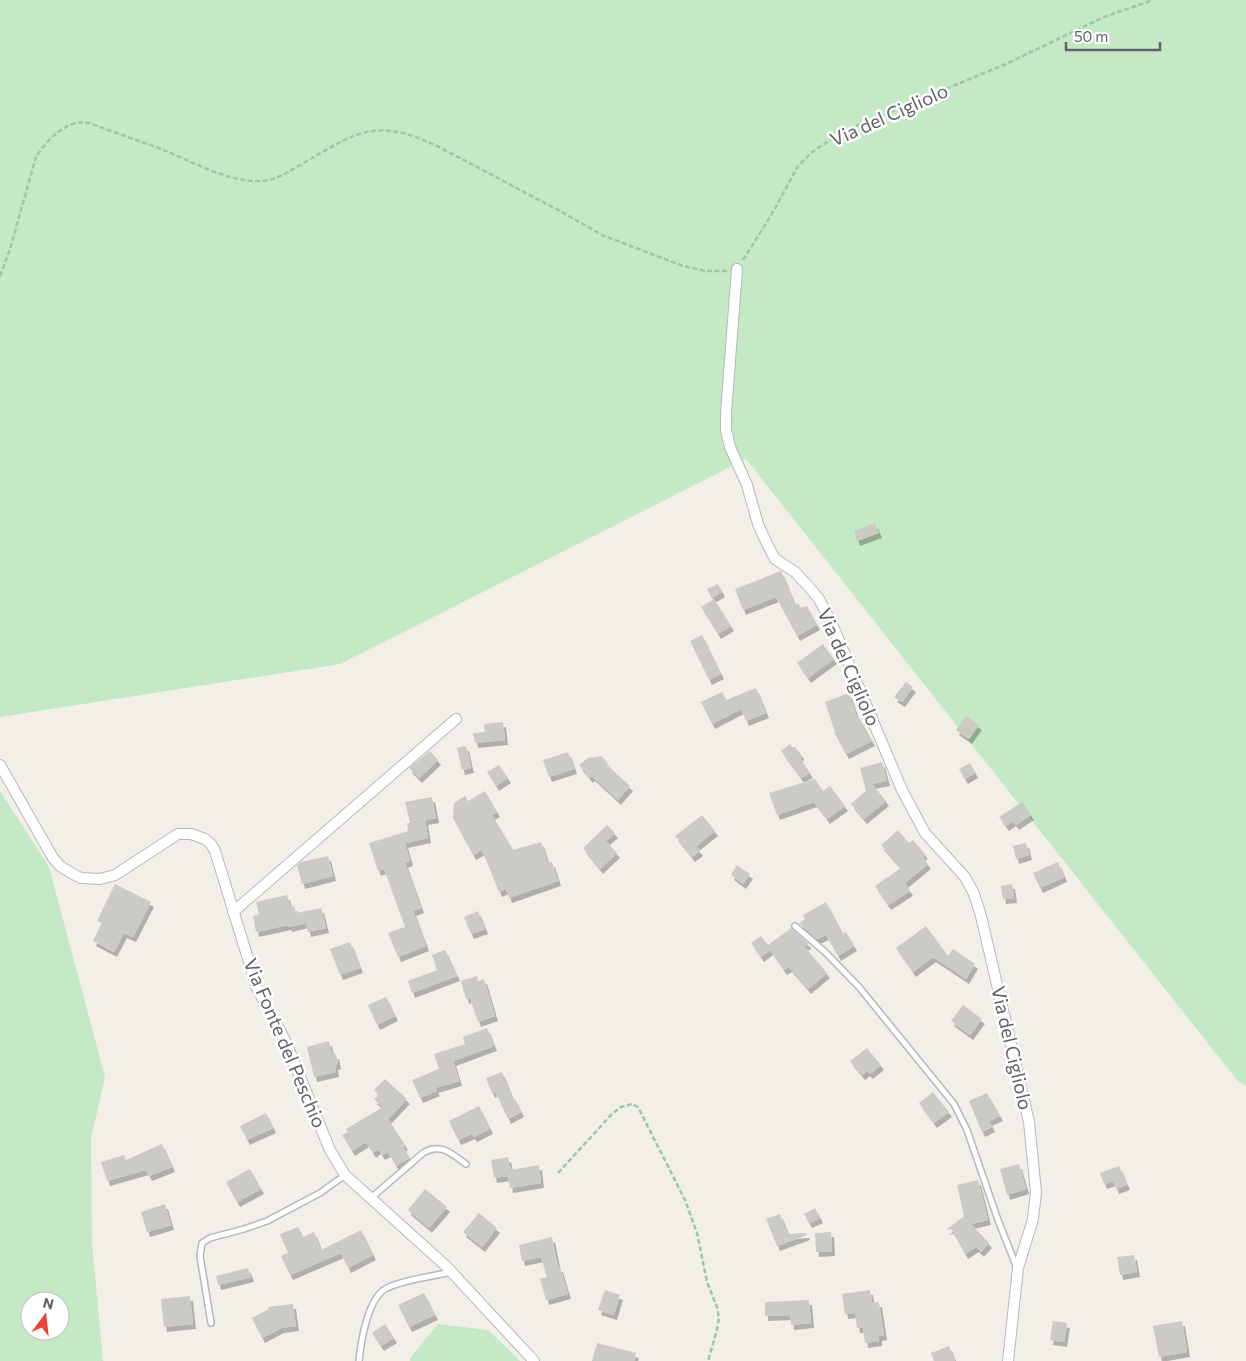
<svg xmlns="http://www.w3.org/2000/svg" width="1246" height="1361" font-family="Commissioner,sans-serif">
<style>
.green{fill:#c5e8c5;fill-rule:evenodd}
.building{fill:#cccac5;filter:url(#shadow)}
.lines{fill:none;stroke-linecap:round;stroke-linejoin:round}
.lane-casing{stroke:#b5b8bc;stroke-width:8}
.street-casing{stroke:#b5b8bc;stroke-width:12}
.path{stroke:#9cc7a9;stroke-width:2.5;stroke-dasharray:5 2.5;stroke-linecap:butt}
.lane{stroke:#fff;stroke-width:5}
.street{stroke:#fff;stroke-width:10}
.labels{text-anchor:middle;stroke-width:5;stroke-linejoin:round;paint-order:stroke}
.street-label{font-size:19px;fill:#5f6368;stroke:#fff}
</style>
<defs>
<filter id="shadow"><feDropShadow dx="3" dy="5" stdDeviation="0" flood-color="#0004"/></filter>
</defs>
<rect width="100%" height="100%" fill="#f1efe8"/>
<!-- green -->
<g class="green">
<polygon points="0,0 1246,0 1246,1086 1237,1080 746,459 340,664 0,717"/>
<path d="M0 791 49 867 105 1077 91 1139 92 1243 103 1361H0ZM30 1301H60V1331H30Z"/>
<polygon points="438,1324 488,1330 520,1361 410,1361 410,1358"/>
</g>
<!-- building -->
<g class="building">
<polygon points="875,523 879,533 857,541 854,531"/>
<polygon points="781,571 795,605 798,603 801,608 807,606 817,625 797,636 776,597 743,610 735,589"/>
<polygon points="718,584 722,592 712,598 707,589"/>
<polygon points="714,599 731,626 718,634 701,607"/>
<polygon points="702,635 721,674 709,680 690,641"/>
<polygon points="823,644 834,659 808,678 797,663"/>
<polygon points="906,682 913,687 902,702 894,697"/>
<polygon points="756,688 766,713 746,721 741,709 712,724 701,702 722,692 726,700"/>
<polygon points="849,693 858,720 860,719 872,741 846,754 834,732 835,732 825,702"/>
<polygon points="966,716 979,725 969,739 956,730"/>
<polygon points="503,722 505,740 475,743 473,733 485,732 484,724"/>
<polygon points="790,744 792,747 795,747 801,754 800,758 810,773 801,778 781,751"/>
<polygon points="466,746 471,768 462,770 457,748"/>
<polygon points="430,751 438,760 419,778 409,768"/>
<polygon points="568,752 574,769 549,777 543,760"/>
<polygon points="601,756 608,763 606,764 630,786 618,800 592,776 590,778 579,765 588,758"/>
<polygon points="882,762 887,781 872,784 886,801 864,819 851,804 866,791 860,768"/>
<polygon points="970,763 975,773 965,779 959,769"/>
<polygon points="499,765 508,778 496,786 487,772"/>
<polygon points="815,779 823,791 830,786 845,806 827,819 814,802 777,815 769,793"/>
<polygon points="485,791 497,812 492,815 513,850 541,842 548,863 552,862 558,881 509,898 506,889 499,892 482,850 473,855 453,818 454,803 465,796 468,801"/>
<polygon points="432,797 436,818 425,820 428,838 405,843 410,861 405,863 421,908 413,911 426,946 398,957 388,933 405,927 384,869 378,871 369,843 408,831 407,823 410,823 405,802"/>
<polygon points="1022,802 1031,815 1016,825 1013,821 1006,826 999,817"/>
<polygon points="702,815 715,831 696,846 700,851 692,857 675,836"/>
<polygon points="607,825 615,833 606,841 617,853 600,869 583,848"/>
<polygon points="898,830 909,843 913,840 925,854 922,856 928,864 905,883 910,891 888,905 875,886 901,868 881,845"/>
<polygon points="1026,843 1029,855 1016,859 1013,846"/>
<polygon points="328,856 333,876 302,884 297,865 301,862"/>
<polygon points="1058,862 1064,877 1040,888 1033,873"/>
<polygon points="737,865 750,874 743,884 731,875"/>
<polygon points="115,884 151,902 133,937 124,933 114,952 93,941 102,923 97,921"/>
<polygon points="1012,884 1014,898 1003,899 1001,886"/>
<polygon points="287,895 290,907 294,906 296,913 321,908 326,928 308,932 306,923 289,927 288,925 256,932 253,916 259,914 256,902"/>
<polygon points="826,902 843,934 846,932 854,946 838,956 826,935 817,939 799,923 805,919 803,915"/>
<polygon points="478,911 485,929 471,934 464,917"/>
<polygon points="926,926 948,956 953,949 975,964 966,979 933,957 913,972 896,948"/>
<polygon points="791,928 809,944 804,946 827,973 808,989 789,967 784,970 770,950 761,957 751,943 761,936 768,945"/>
<polygon points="350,942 360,968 340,975 330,949"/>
<polygon points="445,950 457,976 412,993 408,981 437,970 432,955"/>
<polygon points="477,976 478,981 484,979 495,1016 478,1022 470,998 466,999 461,981"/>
<polygon points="386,997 395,1016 377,1025 368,1005"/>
<polygon points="963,1005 982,1019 970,1035 951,1021"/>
<polygon points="487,1028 494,1046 453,1061 459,1081 435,1088 437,1091 420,1098 412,1080 439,1069 434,1054 465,1044 463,1037"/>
<polygon points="329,1041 332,1055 336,1054 338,1064 335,1065 336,1072 314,1077 307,1047"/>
<polygon points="867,1048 881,1065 870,1074 867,1071 862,1075 850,1061"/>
<polygon points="502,1072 513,1100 515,1099 521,1112 508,1119 495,1091 492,1093 486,1078"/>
<polygon points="385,1079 407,1099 388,1119 405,1145 403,1147 410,1158 396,1166 388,1152 382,1155 378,1149 373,1153 366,1142 352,1151 342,1135 348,1132 346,1129 383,1107 374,1099 379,1095 374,1090"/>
<polygon points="933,1092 949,1112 934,1123 919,1103"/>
<polygon points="987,1093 1000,1116 989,1121 992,1127 982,1132 969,1101"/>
<polygon points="479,1106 490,1129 474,1137 472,1134 458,1140 449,1121"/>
<polygon points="266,1113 273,1128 247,1140 240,1126"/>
<polygon points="162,1144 172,1167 149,1176 146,1170 107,1181 101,1162 124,1155 126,1160"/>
<polygon points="508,1157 511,1170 539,1165 541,1183 510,1188 508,1176 494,1178 491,1160"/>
<polygon points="1019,1164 1026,1189 1007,1195 1000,1169"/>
<polygon points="1119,1166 1127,1185 1116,1189 1113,1181 1104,1184 1100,1173"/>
<polygon points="250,1169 261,1189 237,1202 226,1182"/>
<polygon points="978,1180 988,1220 971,1224 989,1243 981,1252 976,1247 965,1254 951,1229 946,1230 964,1216 957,1185"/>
<polygon points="425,1189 447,1207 429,1228 408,1210"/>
<polygon points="165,1204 171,1225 147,1232 141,1212"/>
<polygon points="815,1208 820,1218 809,1223 804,1214"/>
<polygon points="479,1213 497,1228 482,1247 463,1232"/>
<polygon points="780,1214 788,1234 806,1233 807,1235 777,1246 766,1219"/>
<polygon points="298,1227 303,1237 314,1232 321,1250 361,1230 373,1255 348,1268 341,1253 290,1275 281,1256 288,1253 280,1234"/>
<polygon points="831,1232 832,1251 816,1252 815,1233"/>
<polygon points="552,1237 558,1267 560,1267 568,1294 546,1300 540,1279 547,1277 541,1257 522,1261 519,1245"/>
<polygon points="1134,1255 1137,1272 1120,1275 1117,1257"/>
<polygon points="248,1268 251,1277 218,1285 216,1276"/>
<polygon points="605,1290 620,1295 614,1315 598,1310"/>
<polygon points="870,1290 872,1303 879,1302 884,1335 879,1336 879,1341 865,1343 863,1328 857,1328 855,1313 845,1314 842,1294"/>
<polygon points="424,1293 435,1315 409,1327 398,1305"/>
<polygon points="190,1296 193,1324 164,1327 161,1299"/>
<polygon points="809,1300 811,1323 791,1325 790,1315 765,1316 765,1302"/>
<polygon points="293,1304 296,1326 281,1328 262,1338 252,1318 269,1309 268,1307"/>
<polygon points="1053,1321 1067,1323 1064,1342 1050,1340"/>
<polygon points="1182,1321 1187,1352 1159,1357 1153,1326"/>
<polygon points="385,1324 394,1338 381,1346 372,1333"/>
<polygon points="597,1343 636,1353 634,1361 592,1361"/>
<polygon points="949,1346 955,1361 934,1361 931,1353"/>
</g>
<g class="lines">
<!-- lane casing -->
<g class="lane-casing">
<g id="lane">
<polyline points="795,926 825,952 859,987 954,1104 967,1130 998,1220 1017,1268"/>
<path d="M371 1198 423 1153C440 1142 452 1154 466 1164"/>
<polyline points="211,1323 200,1256 202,1243 210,1238 244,1229 267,1221 320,1193 345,1175"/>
<path d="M359 1361C361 1341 368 1297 387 1288 402 1280 434 1276 451 1272"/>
</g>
</g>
<!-- street casing -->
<g class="street-casing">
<g id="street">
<polyline points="737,269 726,413 726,430 730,447 747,485 758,524 767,544 775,559 795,572 809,587 819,599 832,624 902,790 925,833 965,877 974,894 981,916 1029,1122 1036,1192 1033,1219 1018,1268 1008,1361"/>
<polyline points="0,765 53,858 60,866 73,874 81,878 100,879 115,875 178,834 191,834 205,839 211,844 215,851 257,988 285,1040 330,1150 345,1175 446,1266 534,1361"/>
<polyline points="233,912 456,719"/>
</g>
</g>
<!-- path -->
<g class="path">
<polyline points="743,260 770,217 798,166 812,152 844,131 1006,64 1104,17 1153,0"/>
<path d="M0 276 10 249 36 157C44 144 60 126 77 123 81 122 85 123 89 123 113 132 137 140 161 149 191 161 229 183 262 181 277 180 288 172 300 165 359 131 375 116 441 148L560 211 602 235 683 266 706 271H727"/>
<polyline points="558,1173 612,1114 621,1107 632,1104 638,1107 685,1200 697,1233 707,1282 717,1307 719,1318 717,1330 708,1361"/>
</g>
<!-- lane -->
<use href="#lane" class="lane"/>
<!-- street -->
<use href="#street" class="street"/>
</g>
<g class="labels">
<!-- street labels -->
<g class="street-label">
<text transform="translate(889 115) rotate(-24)" y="7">Via del Cigliolo</text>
<text transform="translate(849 667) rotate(66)" y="7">Via del Cigliolo</text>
<text transform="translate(285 1043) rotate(67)" y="7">Via Fonte del Peschio</text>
<text transform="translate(1012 1048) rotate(77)" y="7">Via del Cigliolo</text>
</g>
</g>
<!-- north arrow -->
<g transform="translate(45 1316) rotate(15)"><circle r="24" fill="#ffffff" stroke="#bfc1c3"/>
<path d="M0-4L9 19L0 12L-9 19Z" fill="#ea4335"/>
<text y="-8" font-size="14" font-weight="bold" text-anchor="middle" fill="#5f6368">N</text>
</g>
<!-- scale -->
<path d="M1066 42v8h94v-8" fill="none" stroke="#5f6368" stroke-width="2.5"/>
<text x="1074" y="42" font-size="15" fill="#5f6368" stroke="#ffffff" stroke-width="4" paint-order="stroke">50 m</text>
</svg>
